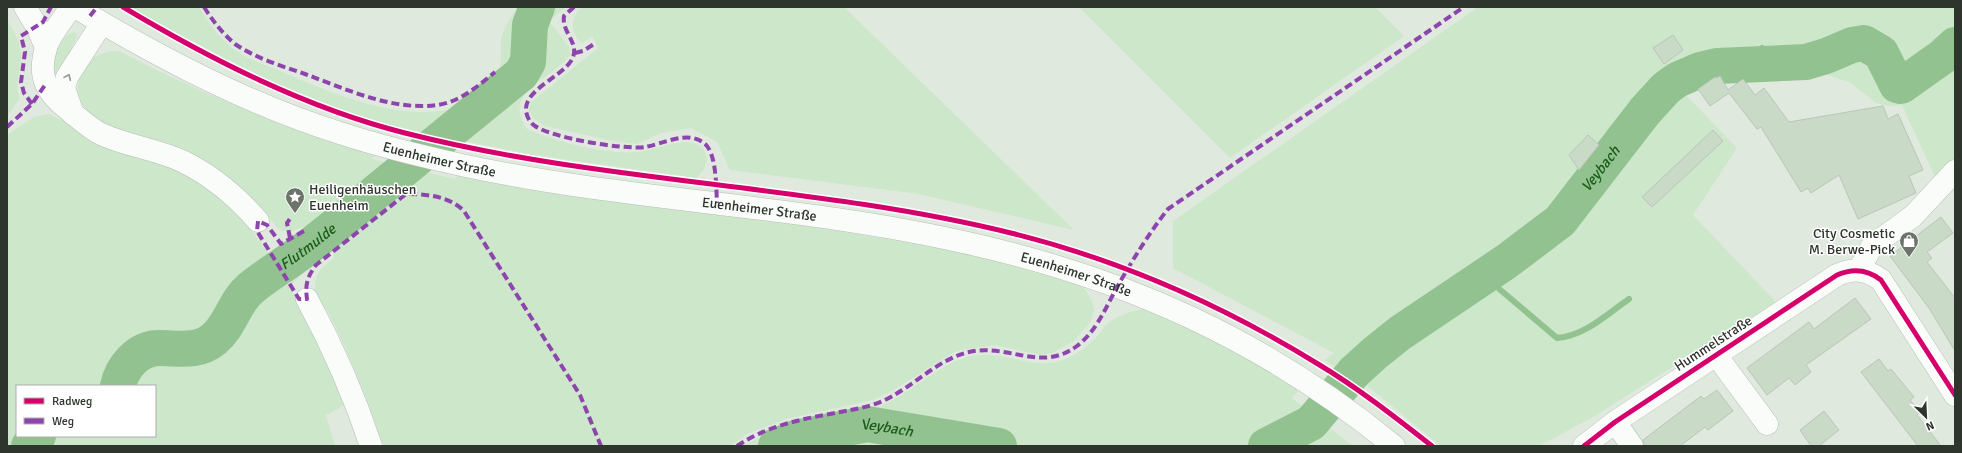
<svg xmlns="http://www.w3.org/2000/svg" width="1962" height="453" font-family="Signika,sans-serif">
<style>
.green{fill:#cde7ca;fill-rule:evenodd}
.lines{fill:none;stroke-linecap:round;stroke-linejoin:round}
.stream{stroke:#92c28f;stroke-width:6}
.river{stroke:#92c28f;stroke-width:36}
.building{fill:#c9dbc7;stroke:#bcc4bb}
.minor-casing{stroke:#b7beb6;stroke-width:23}
.major-casing{stroke:#b7beb6;stroke-width:23}
.minor{stroke:#fafcfa;stroke-width:22}
.major{stroke:#fafcfa;stroke-width:22}
.quiet{stroke:#8e44ad;stroke-width:4;stroke-dasharray:8 4;stroke-linecap:butt}
.cycleway-casing{stroke:#fff;stroke-width:8}
.cycleway{stroke:#d6006c;stroke-width:5}
.oneway{stroke:#949894}
.labels{text-anchor:middle;stroke-width:3;stroke-linejoin:round;paint-order:stroke}
.street-label{font-size:14px;fill:#2e352d;stroke:#fff}
.poi-label{font-size:14px;fill:#2e352d;stroke:#fff;text-anchor:start}
.water-label{font-size:15px;font-style:italic;fill:#1b5c19;stroke:#fff}
</style>
<rect width="100%" height="100%" fill="#e0e9de"/>
<!-- green -->
<g class="green">
<path d="M129 7H199C210 25 223 43 241 54 253 61 268 66 280 71 329 92 393 120 447 110 461 107 488 89 499 78L501 56V39L505 27 517 7H566L549 21 569 47 570 53C568 60 562 63 558 67 534 86 506 97 527 129 556 142 608 155 638 152 656 150 675 139 693 143 712 148 709 169 696 178L534 155 410 130 380 122 342 110 278 84 220 56Z"/>
<path d="M582 7H844L1074 230 919 194 730 170 717 142 691 128 661 133 637 144 608 140 545 126 533 118 529 111 530 103 598 48 592 36 583 43 580 42C570 30 570 17 582 7Z"/>
<polygon points="1079,7 1375,7 1404,36 1230,158"/>
<polygon points="1478,7 1955,7 1955,157 1936,179 1902,105 1888,106 1876,103 1851,83 1828,75 1745,74 1720,76 1700,78 1678,87 1737,148 1693,215 1776,302 1593,417 1539,446 1441,446 1366,385 1324,360 1334,353 1173,268 1173,221"/>
<path d="M7 20C13 30 21 43 21 55 22 70 13 84 20 98L7 116Z"/>
<path d="M75 32 77 35C72 48 65 63 58 74H55C50 60 58 36 75 32Z"/>
<path d="M110 51H119L125 54C206 96 289 129 376 155L372 159 455 179 458 175 497 183 601 200 797 224 934 247 996 261 1079 285 1085 289 1092 301 1094 311 1091 321 1074 341 1052 353 1040 355 995 345 960 350 949 355 892 391 873 400 786 419 747 434 730 446H383C369 402 351 358 330 316 326 308 315 296 315 287 314 273 324 266 334 258V253L332 251C314 259 306 272 292 284L272 250C285 257 295 244 305 236L308 232V230L304 226 293 231H281L250 198 103 123C83 109 75 101 79 75L94 57Z"/>
<path d="M48 114 64 121 77 130C112 144 156 157 189 176 269 222 310 324 345 405L326 415 335 446H7V135L34 117ZM17 386H155V436H17Z"/>
<path d="M1145 309C1197 333 1252 356 1298 390L1292 398 1353 446H787L789 445 787 438 767 446H743C761 436 779 428 799 424 827 417 856 416 882 405 914 392 938 363 972 356 1003 349 1034 372 1065 359 1078 354 1092 343 1101 332 1103 330 1104 327 1106 325 1115 316 1134 310 1145 309Z"/>
</g>
<g class="lines">
<!-- stream -->
<g class="stream">
<polyline points="1741,65 1752,54 1762,48"/>
<path d="M1484 276 1557 338C1585 336 1607 314 1629 299"/>
<polyline points="890,427 902,446"/>
<polyline points="1294,446 1311,423"/>
</g>
<!-- river -->
<g class="river">
<path id="s1" d="M118 386C122 367 138 348 159 348 179 348 197 353 214 339 231 325 234 302 251 288 267 275 284 265 300 253 326 234 351 213 376 192 424 153 472 113 521 74L528 62 530 25 537 7"/>
<polyline points="29,446 38,436"/>
<path id="s2" d="M776 446 796 438 867 424 999 446"/>
<path id="s3" d="M1266 446 1311 423 1354 372 1375 353 1400 333 1507 261 1560 221 1645 111 1666 88 1677 80 1700 70 1717 66 1806 62 1826 56 1852 45 1864 43 1881 53 1897 85 1901 86 1942 57 1955 45"/>
</g>
</g>
<!-- building -->
<g class="building">
<polygon points="1673,35 1683,50 1664,64 1653,48"/>
<polygon points="1720,76 1728,90 1743,79 1755,95 1764,88 1789,122 1883,106 1888,119 1898,114 1923,170 1909,176 1916,193 1858,219 1839,175 1811,193 1808,188 1801,192 1761,127 1757,129 1729,93 1710,106 1698,89 1715,77 1716,78"/>
<polygon points="1713,130 1723,141 1652,207 1642,197"/>
<polygon points="1588,135 1599,145 1579,170 1569,155"/>
<polygon points="1941,217 1953,233 1927,252 1932,258 1927,262 1955,298 1955,351 1929,308 1890,256"/>
<polygon points="1855,298 1871,319 1806,365 1811,372 1795,385 1789,378 1767,395 1747,368 1809,322 1814,329"/>
<polygon points="1879,359 1888,371 1891,369 1914,397 1910,400 1920,412 1917,415 1941,446 1918,446 1861,372"/>
<polygon points="1717,390 1733,411 1708,430 1705,427 1680,446 1644,446 1643,440 1701,396 1704,399"/>
<polygon points="1824,411 1839,430 1819,446 1811,446 1800,430"/>
</g>
<g class="lines">
<!-- minor casing -->
<g class="minor-casing">
<g id="minor">
<polyline points="25,7 37,27 46,47"/>
<path d="M71 7C64 18 49 36 46 48 37 77 47 94 70 111 80 119 89 128 101 134 127 146 156 149 182 161 211 175 237 197 258 221"/>
<polyline points="73,114 64,88 67,77 102,23"/>
<polyline points="1859,270 1872,246 1913,216 1955,171"/>
<path d="M307 299C333 347 354 395 371 446"/>
<polyline points="1716,355 1767,424"/>
<polyline points="1615,422 1632,446"/>
<path d="M1584 446 1615 422 1837 275C1853 268 1867 269 1881 280L1955 395"/>
</g>
</g>
<!-- major casing -->
<g class="major-casing">
<g id="major">
<path id="s4" d="M75 7C159 57 249 105 343 134 383 147 425 157 466 166 631 201 800 205 963 242 1127 278 1264 340 1394 446"/>
</g>
</g>
<!-- minor -->
<use href="#minor" class="minor"/>
<!-- major -->
<use href="#major" class="major"/>
<!-- quiet -->
<g class="quiet">
<path d="M204 7C213 21 222 33 235 44 255 58 282 66 305 74 346 89 392 111 437 105 460 102 478 86 495 72"/>
<path d="M574 7 564 16C561 33 582 44 571 61 561 77 524 90 526 111 527 117 530 123 535 126 552 138 624 150 645 147 663 144 687 130 704 143 717 153 716 188 717 203"/>
<polyline points="90,16 97,7"/>
<polyline points="575,53 583,51 594,44"/>
<polyline points="32,104 24,93 21,82 25,52 21,36 43,22 51,7"/>
<polyline points="7,127 32,104 45,85"/>
<path d="M304 231 281 244 267 225 258 221 257 231 299 299H307C305 285 307 277 316 265L406 194C426 194 449 196 464 211L580 395 601 446"/>
<polyline points="290,238 287,223 292,216"/>
<path d="M737 446C765 427 797 420 830 414 849 410 868 408 885 400 914 386 938 359 969 352 1008 343 1041 373 1077 346 1098 330 1107 304 1120 282 1135 256 1150 232 1168 209L1464 7"/>
</g>
<!-- cycleway casing -->
<g class="cycleway-casing">
<g id="cycleway">
<path d="M123 7C210 59 306 108 405 133 605 184 814 184 1015 234 1122 261 1224 306 1318 364 1358 388 1395 417 1432 446"/>
<path d="M1584 446 1615 422 1837 275C1853 268 1867 269 1881 280L1955 395"/>
</g>
</g>
<!-- cycleway -->
<use href="#cycleway" class="cycleway"/>
</g>
<!-- one-way arrows -->
<defs><path id="oneway-chevron" d="M-2-3.5L2.5 0L-2 3.5" fill="none" stroke-width="1.6" stroke-linecap="round" stroke-linejoin="round"/></defs>
<use class="oneway" href="#oneway-chevron" transform="translate(68 77) rotate(-66)"/>
<!-- icons -->
<defs>
<g id="sight-pin" transform="scale(1)"><path d="M0 17L-7.5 6A9.5 9.5 0 1 1 7.5 6Z" fill="#6c746b" stroke="#fff"/><path d="M0-6L1.8-2.2L6-1.7L2.9 1.2L3.7 5.4L0 3.3L-3.7 5.4L-2.9 1.2L-6-1.7L-1.8-2.2Z" fill="#fff"/></g>
<g id="shop-pin" transform="scale(1)"><path d="M0 17L-7.5 6A9.5 9.5 0 1 1 7.5 6Z" fill="#6c746b" stroke="#fff"/><path d="M-5-2.5h2.3a2.7 3.5 0 0 1 5.4 0H5L5.5 6h-11ZM-1.5-2.5h3a1.5 2.3 0 0 0-3 0Z" fill="#fff"/></g>
</defs>
<g fill-rule="evenodd">
<use href="#sight-pin" x="295" y="197"/>
<use href="#shop-pin" x="1909" y="241"/>
</g>
<g class="labels">
<!-- street labels -->
<g class="street-label">
<text dy="5" stroke="none"><textPath href="#s4" startOffset="397">Euenheimer Straße</textPath></text>
<text dy="5" stroke="none"><textPath href="#s4" startOffset="721">Euenheimer Straße</textPath></text>
<text dy="5" stroke="none"><textPath href="#s4" startOffset="1045">Euenheimer Straße</textPath></text>
<text transform="translate(1713 343) rotate(-33)" y="5">Hummelstraße</text>
</g>
<!-- poi labels -->
<g class="poi-label">
<text x="309" y="194">Heiligenhäuschen<tspan x="309" dy="16">Euenheim</tspan></text>
<text x="1895" y="238" text-anchor="end">City Cosmetic<tspan x="1895" dy="16">M. Berwe-Pick</tspan></text>
</g>
<!-- water labels -->
<g class="water-label">
<text dy="5" stroke="none"><textPath href="#s3" startOffset="439">Veybach</textPath></text>
<text dy="5" stroke="none"><textPath href="#s1" startOffset="251">Flutmulde</textPath></text>
<text dy="5" stroke="none"><textPath href="#s2" startOffset="114">Veybach</textPath></text>
</g>
</g>
<!-- border -->
<rect width="1962" height="453" fill="none" stroke="#2e352d" stroke-width="16"/>
<!-- legend -->
<rect x="16" y="385" width="140" height="52" fill="#ffffff" stroke="#abaeab"/>
<rect x="24" y="398" width="20" height="6" fill="#d6006c" stroke="#abaeab"/>
<text x="52" y="405" font-size="12" fill="#2e352d">Radweg</text>
<rect x="24" y="418" width="20" height="6" fill="#8e44ad" stroke="#abaeab"/>
<text x="52" y="425" font-size="12" fill="#2e352d">Weg</text>
<!-- north arrow -->
<g transform="translate(1926 417) rotate(156)" stroke="#ffffff" stroke-width="3" paint-order="stroke">
<path d="M0-3L7 15L0 10L-7 15Z" fill="#2e352d"/>
<text y="-6" font-size="11" font-weight="bold" text-anchor="middle" fill="#2e352d">N</text>
</g>
</svg>
